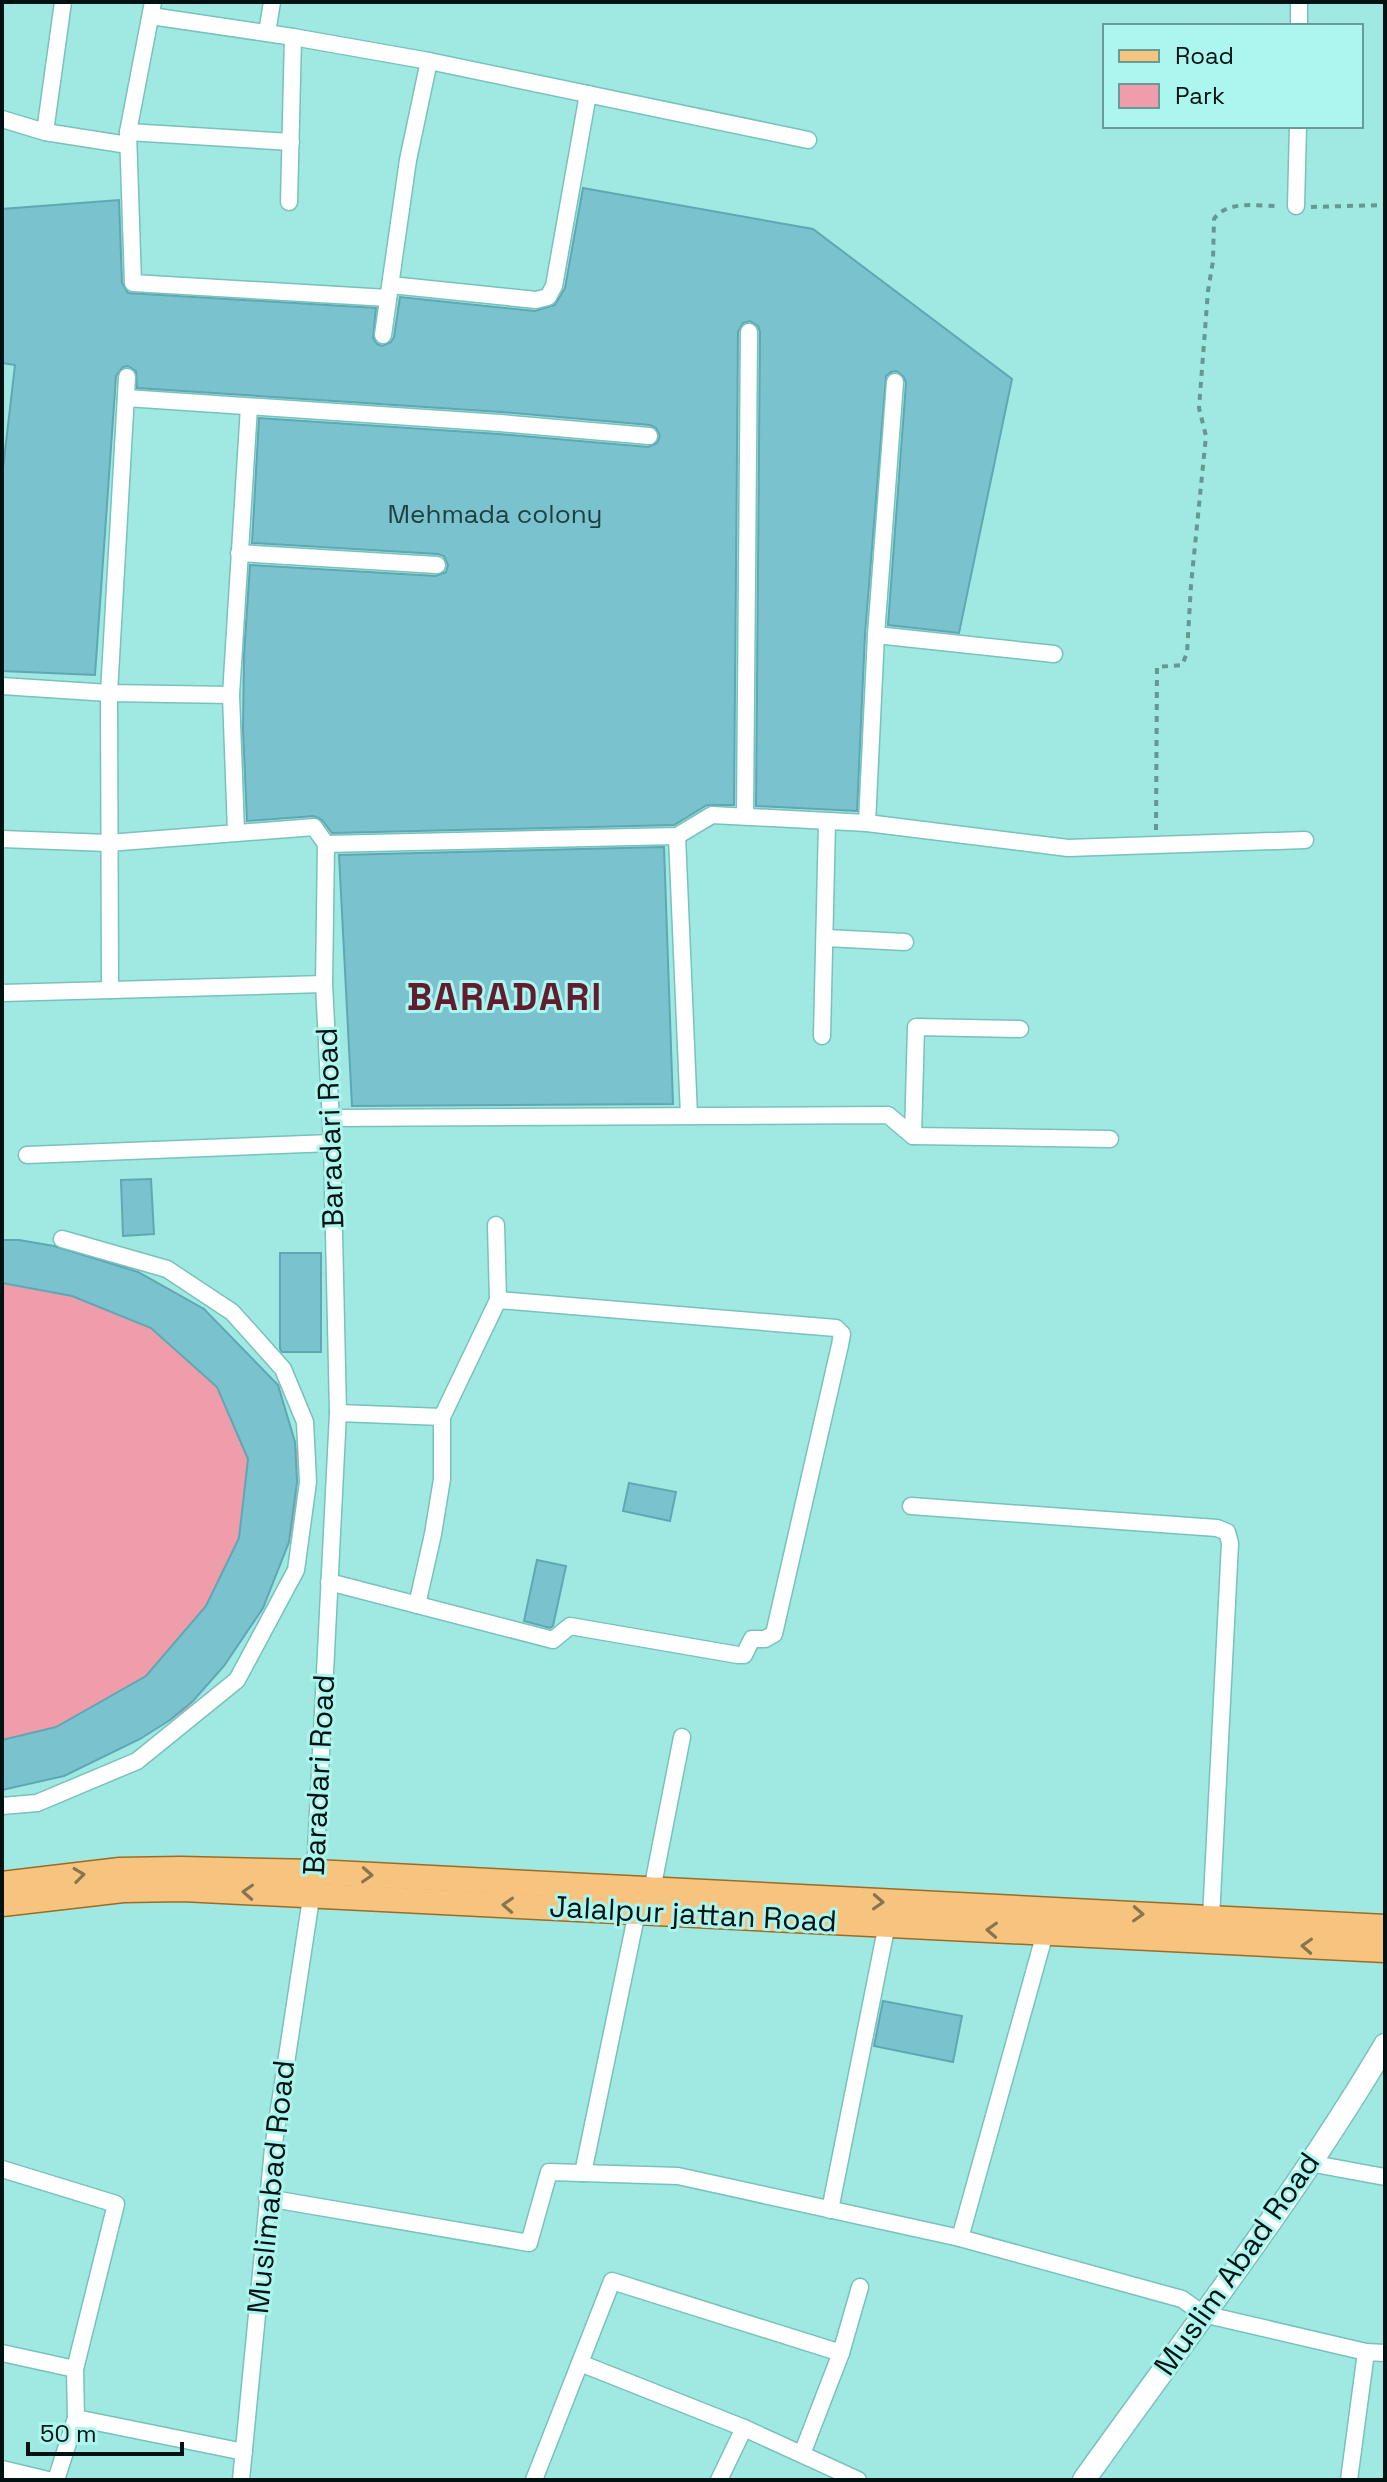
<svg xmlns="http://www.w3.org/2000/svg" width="1387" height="2482" font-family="'Space Grotesk',sans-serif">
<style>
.green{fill:#f09dab}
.building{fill:#7ac2ce;stroke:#5fa7b3;stroke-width:2}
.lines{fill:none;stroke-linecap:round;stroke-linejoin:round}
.street-casing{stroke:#78c2bb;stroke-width:19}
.secondary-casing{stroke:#78c2bb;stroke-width:25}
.primary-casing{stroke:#9d6c23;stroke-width:27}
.path{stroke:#639893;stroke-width:4;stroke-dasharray:6 6;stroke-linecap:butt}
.street{stroke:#fff;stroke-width:16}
.secondary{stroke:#fff;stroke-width:22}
.primary{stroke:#f7c480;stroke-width:24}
.oneway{stroke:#88744e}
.labels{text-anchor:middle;stroke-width:6;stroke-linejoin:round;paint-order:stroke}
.number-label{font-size:26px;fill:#1e3e40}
.street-label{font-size:30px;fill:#001211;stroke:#acf6ef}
.district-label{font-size:38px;font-weight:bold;letter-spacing:2px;fill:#611c2e;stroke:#acf6ef}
</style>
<rect width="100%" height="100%" fill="#9fe9e2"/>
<!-- green -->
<polygon class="green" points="2,1240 19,1240 111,1257 204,1309 278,1385 298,1452 296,1523 263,1608 224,1666 186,1710 140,1739 64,1776 2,1790"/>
<!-- building -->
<g class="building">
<polygon points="583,188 813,229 1012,379 959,633 888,625 906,383 904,377 897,371 891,372 886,376 865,634 857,811 756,806 760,332 758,326 750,321 743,323 738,332 734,805 707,805 674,825 332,833 322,820 314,816 247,821 243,730 244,655 250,565 436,576 446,572 448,565 444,556 438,554 252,543 259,418 499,434 648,447 657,443 660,436 656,428 650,425 501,412 137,388 136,371 128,366 123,367 116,376 95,675 2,671 2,477 15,365 2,363 2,209 119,200 122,283 128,293 376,308 373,338 377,344 382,346 391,342 394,337 400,297 535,311 555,305 565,288"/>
<polygon points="664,847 673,1104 352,1106 339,855"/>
<polygon points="151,1179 154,1234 123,1236 121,1180"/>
<polygon points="2,1240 19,1240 54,1246 138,1272 204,1309 278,1385 295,1442 297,1482 289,1542 263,1608 224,1666 193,1701 170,1720 140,1739 64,1776 2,1790 2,1740 56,1727 146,1676 206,1606 239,1538 248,1459 217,1387 151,1328 72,1296 2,1283"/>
<polygon points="280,1253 321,1253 321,1352 282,1352 280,1349"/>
<polygon points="629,1483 676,1492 670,1521 623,1511"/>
<polygon points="537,1560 566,1566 553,1626 550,1628 524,1621"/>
<polygon points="883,2001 962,2016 953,2062 874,2046"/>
</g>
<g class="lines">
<!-- street casing -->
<g class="street-casing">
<g id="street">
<polyline points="153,2 128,132 133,283 388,298"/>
<polyline points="1299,2 1299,26"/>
<polyline points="151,16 293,37 429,61 808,140"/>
<polyline points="267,33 272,2"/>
<polyline points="2,119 45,132 128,145"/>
<polyline points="45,132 63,2"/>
<polyline points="128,132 291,142"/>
<polyline points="289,202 293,37"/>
<polyline points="1296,206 1298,126"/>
<polyline points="391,285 536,300 548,297 554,286 588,94"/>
<polyline points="383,335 408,160 429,61"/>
<polyline points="126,398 500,423 649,436"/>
<polyline points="239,553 437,565"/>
<polyline points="876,635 1054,654"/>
<polyline points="2,686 109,693 231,695"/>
<polyline points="745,816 749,332"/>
<polyline points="867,823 876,635 895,382"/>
<polyline points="236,832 231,695 249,407"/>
<polyline points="677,836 689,1116"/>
<polyline points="2,839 108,843 314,827 326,844 324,984 332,1143 338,1413 315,1872 273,2149 241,2480"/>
<polyline points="326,844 677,836 712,815 867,823 1068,848 1305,840"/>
<polyline points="826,938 905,942"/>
<polyline points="110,990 109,693 127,377"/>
<polyline points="2,993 324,984"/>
<polyline points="822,1036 827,822"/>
<polyline points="331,1118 888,1115 913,1136 1110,1139"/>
<polyline points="913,1136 916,1027 1020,1029"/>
<polyline points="27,1155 332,1143"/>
<polyline points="338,1413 442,1417 498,1300 496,1225"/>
<polyline points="911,1506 1217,1528 1227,1532 1230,1543 1211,1918"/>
<polyline points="329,1582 553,1640 570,1626 738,1655 744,1655 752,1639 765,1639 774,1634 840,1345 842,1334 836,1328 498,1300"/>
<polyline points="417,1605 433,1534 442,1479 442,1417"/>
<polyline points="2,1806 37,1803 137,1761 237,1680 296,1570 308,1482 305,1422 283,1369 232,1312 167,1269 62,1239"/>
<polyline points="652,1890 682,1737"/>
<polyline points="1309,2163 1385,2177"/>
<polyline points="2,2169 116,2204 75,2369 76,2418 56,2480"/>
<polyline points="583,2173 637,1912"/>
<polyline points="267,2198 529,2243 549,2172 678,2176 960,2238 1182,2299 1203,2314 1366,2352"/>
<polyline points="830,2210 887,1924"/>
<polyline points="960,2238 1045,1933"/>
<polyline points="2,2353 75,2369"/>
<polyline points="841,2353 860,2287"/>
<polyline points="580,2363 744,2428 858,2480"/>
<polyline points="76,2418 244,2452"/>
<polyline points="2,2469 48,2480"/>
<polyline points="534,2480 612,2281 841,2353 802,2454"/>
<polyline points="719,2480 744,2428"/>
<polyline points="1349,2480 1366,2352 1385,2353"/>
</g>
</g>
<!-- secondary casing -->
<g class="secondary-casing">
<path id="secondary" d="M1084 2480C1186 2337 1296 2196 1385 2045"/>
</g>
<!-- primary casing -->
<g class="primary-casing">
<g id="primary">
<polyline points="2,1884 120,1870 181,1869 315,1872 1385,1927"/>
<polyline points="2,1904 123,1890 183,1889 1385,1950"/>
</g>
</g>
<!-- path -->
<g class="path">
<polyline points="1311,207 1385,205"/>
<path d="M1156 830 1157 667 1182 665 1187 653 1191 585 1206 436 1199 408 1208 291 1213 261 1214 219C1227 200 1257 206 1278 206"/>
</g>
<!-- street -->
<use href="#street" class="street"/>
<!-- secondary -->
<use href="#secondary" class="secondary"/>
<!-- primary -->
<use href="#primary" class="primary"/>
</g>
<!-- one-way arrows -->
<defs><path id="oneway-chevron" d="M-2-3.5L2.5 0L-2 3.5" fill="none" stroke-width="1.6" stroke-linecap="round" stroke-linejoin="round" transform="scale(2)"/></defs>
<g class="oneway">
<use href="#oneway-chevron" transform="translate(79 1875) rotate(-7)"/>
<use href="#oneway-chevron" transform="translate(367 1875) rotate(3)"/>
<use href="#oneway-chevron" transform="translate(248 1892) rotate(-177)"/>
<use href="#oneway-chevron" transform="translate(878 1902) rotate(3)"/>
<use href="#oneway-chevron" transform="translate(508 1905) rotate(-177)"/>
<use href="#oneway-chevron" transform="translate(1138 1914) rotate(3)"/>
<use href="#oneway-chevron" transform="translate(992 1930) rotate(-177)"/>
<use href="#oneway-chevron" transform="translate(1307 1946) rotate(-177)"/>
</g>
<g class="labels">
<!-- number labels -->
<g class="number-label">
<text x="495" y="523">Mehmada colony</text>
</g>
<!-- street labels -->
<g class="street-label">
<text transform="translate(330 1128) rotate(-92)" y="10">Baradari Road</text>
<text transform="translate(319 1775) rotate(-87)" y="10">Baradari Road</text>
<text transform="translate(693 1914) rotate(3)" y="10">Jalalpur jattan Road</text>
<text transform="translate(271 2187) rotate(-84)" y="10">Muslimabad Road</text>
<text transform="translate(1237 2264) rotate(-55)" y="10">Muslim Abad Road</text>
</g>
<!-- district labels -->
<g class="district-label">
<text x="505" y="1010">BARADARI</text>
</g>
</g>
<!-- border -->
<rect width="1387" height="2482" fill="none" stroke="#001211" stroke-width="8"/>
<!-- legend -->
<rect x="1103" y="24" width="260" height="104" fill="#acf6ef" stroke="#679b96" stroke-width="2"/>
<rect x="1119" y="50" width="40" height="12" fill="#f7c480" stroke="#679b96" stroke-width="2"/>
<text x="1175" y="64" font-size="24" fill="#001211">Road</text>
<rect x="1119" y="84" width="40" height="24" fill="#f09dab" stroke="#679b96" stroke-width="2"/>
<text x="1175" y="104" font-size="24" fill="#001211">Park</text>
<!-- scale -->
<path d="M28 2442v12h154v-12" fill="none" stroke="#001211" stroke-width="4"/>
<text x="40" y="2442" font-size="24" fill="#001211" stroke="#acf6ef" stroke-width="6" paint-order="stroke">50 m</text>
</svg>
